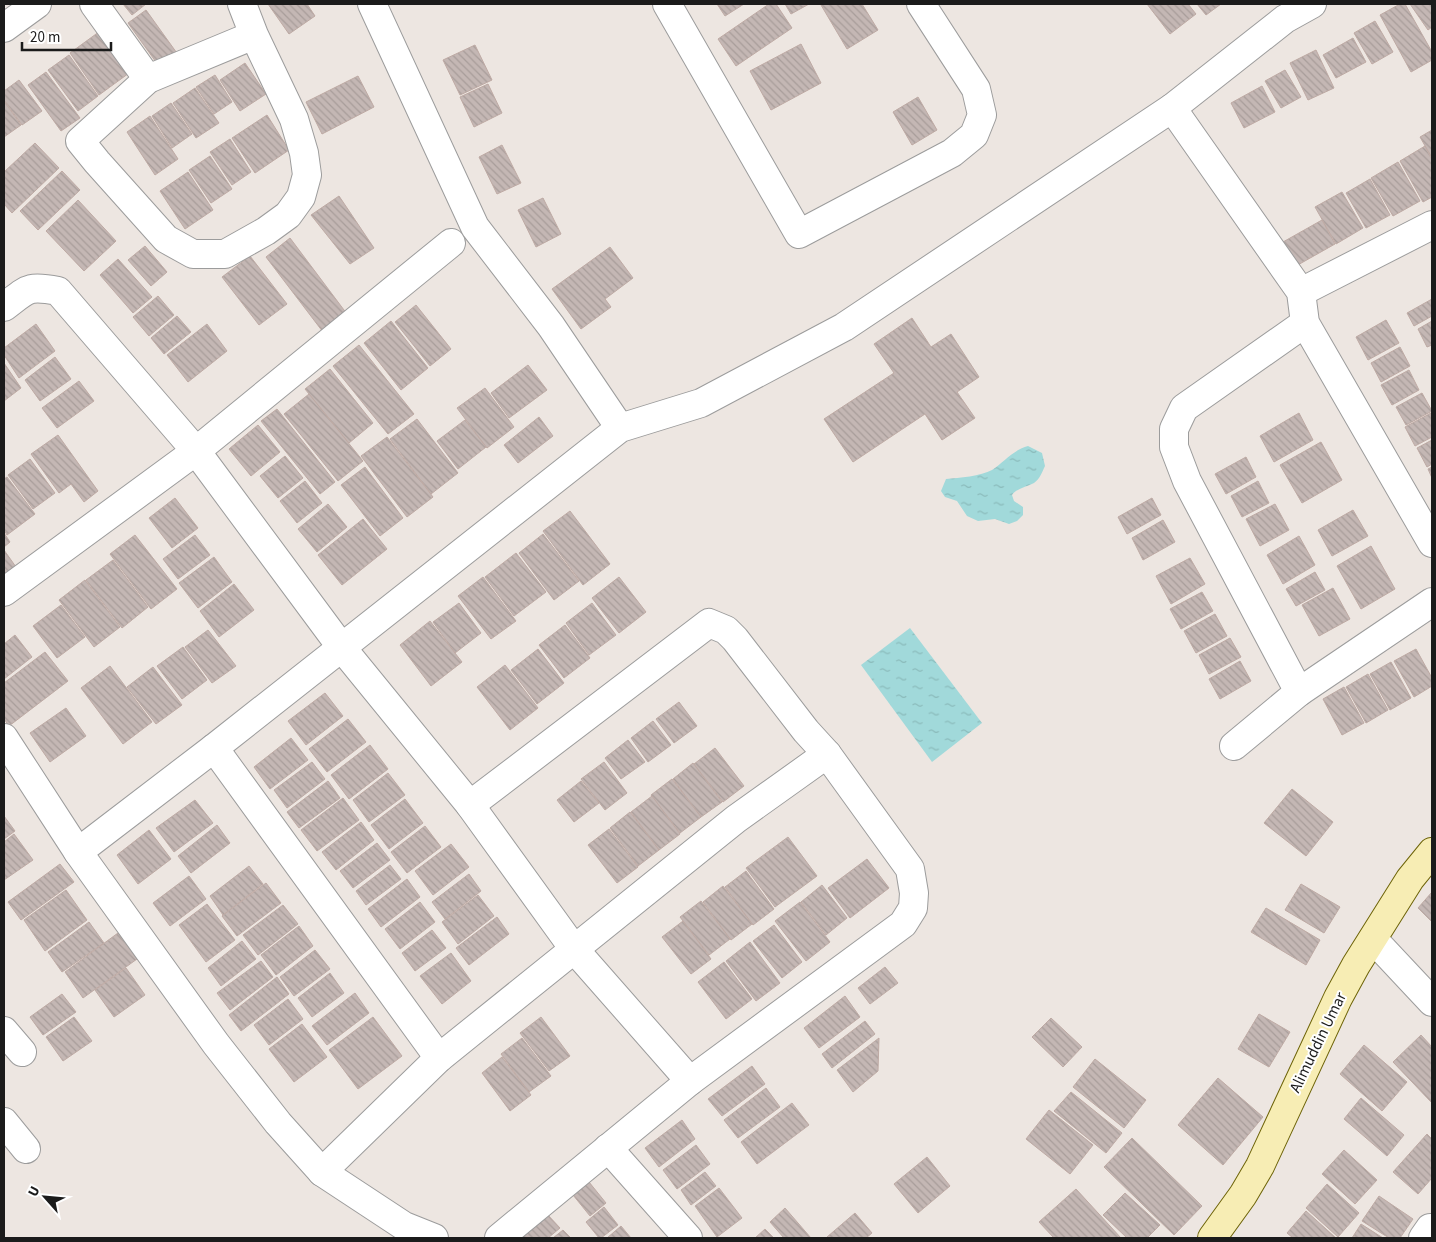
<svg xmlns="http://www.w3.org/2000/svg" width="1436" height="1242" font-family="'Source Sans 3',sans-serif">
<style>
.water{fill:url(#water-ripples)}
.building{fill:url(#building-back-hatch);stroke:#beaaa4}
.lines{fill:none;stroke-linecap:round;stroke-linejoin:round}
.street-casing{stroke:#9c9c9c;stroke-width:30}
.secondary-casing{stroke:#6d6307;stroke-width:30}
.street{stroke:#fff;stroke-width:28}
.secondary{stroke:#f7edb4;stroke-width:28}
.labels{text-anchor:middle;stroke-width:4;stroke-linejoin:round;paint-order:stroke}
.street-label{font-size:16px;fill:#1b1b1b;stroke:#fff}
</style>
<defs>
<pattern id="water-ripples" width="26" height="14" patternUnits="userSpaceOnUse" patternTransform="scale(1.25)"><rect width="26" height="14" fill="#a1d9da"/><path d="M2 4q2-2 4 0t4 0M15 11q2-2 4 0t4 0" fill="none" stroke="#8ababa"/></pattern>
<pattern id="building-back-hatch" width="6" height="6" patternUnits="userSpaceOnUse" patternTransform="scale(1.25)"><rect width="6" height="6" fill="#c4b7b4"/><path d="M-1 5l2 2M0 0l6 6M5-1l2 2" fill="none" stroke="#a89d9a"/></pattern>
</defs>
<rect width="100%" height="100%" fill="#ede6e1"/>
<!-- water -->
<g class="water">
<path d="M1028 446 1042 453 1045 466C1042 472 1040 479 1034 483 1027 487 1017 488 1012 495L1014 501 1023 507V515L1017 521 1009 524 995 519 978 521 967 516 957 501 945 497 941 491 946 479C959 478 981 476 992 470 1004 462 1013 450 1028 446Z"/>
<polygon points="910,628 982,723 932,762 861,665"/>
</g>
<!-- building -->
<g class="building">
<polygon points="123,4 146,4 132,15"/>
<polygon points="268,4 307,4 315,16 289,34"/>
<polygon points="717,4 744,4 725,16"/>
<polygon points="769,4 776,4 792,28 736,66 718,39"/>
<polygon points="785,4 809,4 791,14"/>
<polygon points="823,4 862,4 878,30 847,49 821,5"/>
<polygon points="1147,4 1188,4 1196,14 1170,34"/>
<polygon points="1197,4 1221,4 1206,15"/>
<polygon points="1400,4 1405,4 1432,52 1432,60 1411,72 1380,15"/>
<polygon points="1410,4 1432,4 1432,27 1428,30"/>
<polygon points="146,10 179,56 161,69 128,23"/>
<polygon points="1375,21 1393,52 1372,64 1354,33"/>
<polygon points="107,26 136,68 99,95 70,53"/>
<polygon points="1353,38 1366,62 1336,78 1323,55"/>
<polygon points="801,44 821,83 771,110 750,71"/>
<polygon points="475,45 492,80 460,95 443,60"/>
<polygon points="1316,50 1334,88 1308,100 1290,63"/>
<polygon points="69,55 98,96 78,111 48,70"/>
<polygon points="245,63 266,94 240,111 220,80"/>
<polygon points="1285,70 1301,97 1281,108 1265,81"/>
<polygon points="46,72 80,118 61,131 28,85"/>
<polygon points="215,75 232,102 214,114 196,87"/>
<polygon points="358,76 374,107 322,134 306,102"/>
<polygon points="19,80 42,111 22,125 4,100 4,91"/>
<polygon points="488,84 502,113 474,127 460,97"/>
<polygon points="1262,86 1275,112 1244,128 1231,103"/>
<polygon points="195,88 219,123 196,138 173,103"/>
<polygon points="918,97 937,130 912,145 893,112"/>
<polygon points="4,101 21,125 4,137"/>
<polygon points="171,103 192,134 172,148 152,116"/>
<polygon points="267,115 289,150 255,173 232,138"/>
<polygon points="150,116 178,159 155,175 127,132"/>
<polygon points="1432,130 1432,158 1420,137"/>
<polygon points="230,139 251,172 232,185 210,152"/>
<polygon points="35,143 59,168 12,213 4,204 4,172"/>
<polygon points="502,145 521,183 497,194 479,157"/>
<polygon points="1425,146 1432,160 1432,197 1423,202 1400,161"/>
<polygon points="210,156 232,189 211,203 189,170"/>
<polygon points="1398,162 1420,201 1393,216 1371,178"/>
<polygon points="62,171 80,190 38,230 20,211"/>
<polygon points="188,172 213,210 185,229 160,191"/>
<polygon points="1370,179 1390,215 1366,228 1346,193"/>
<polygon points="1342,192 1363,228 1336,244 1315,207"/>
<polygon points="339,196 374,248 350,264 311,215"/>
<polygon points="543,198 561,234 536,247 518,210"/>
<polygon points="78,200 116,241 84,271 46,231"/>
<polygon points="1322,220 1335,244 1296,266 1283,242"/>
<polygon points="290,238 347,314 323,332 266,257"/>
<polygon points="145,246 167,272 151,286 128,260"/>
<polygon points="610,247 633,278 605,299 611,307 581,329 552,289"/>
<polygon points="250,256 287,304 259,325 222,277"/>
<polygon points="118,259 152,297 133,313 100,275"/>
<polygon points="158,296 174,315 149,336 133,317"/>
<polygon points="1432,299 1432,316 1414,326 1407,313"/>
<polygon points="416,305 451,349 430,366 395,322"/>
<polygon points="177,316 191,332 164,354 151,338"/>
<polygon points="912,318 931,347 951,334 979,377 957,392 975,418 942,440 925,414 853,462 824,419 894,373 874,344"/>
<polygon points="1386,320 1399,343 1368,360 1356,337"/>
<polygon points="391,321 428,368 401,390 364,343"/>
<polygon points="1432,321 1432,345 1427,347 1418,329"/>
<polygon points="36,324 55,351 19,378 4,355 4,348"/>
<polygon points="207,324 227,351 188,382 167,355"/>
<polygon points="359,345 414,414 388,434 333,366"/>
<polygon points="1400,347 1410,366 1381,382 1371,363"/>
<polygon points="55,357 71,379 40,401 25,380"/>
<polygon points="4,363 21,388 4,401"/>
<polygon points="528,365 547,390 509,418 491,393"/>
<polygon points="330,369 373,423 349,443 305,389"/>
<polygon points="1409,370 1419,390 1392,405 1381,385"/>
<polygon points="79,381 94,401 57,428 42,408"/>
<polygon points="485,388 514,427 487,448 457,408"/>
<polygon points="1422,393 1432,411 1406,425 1396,407"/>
<polygon points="309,394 363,461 338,481 284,414"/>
<polygon points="277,409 335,482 320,494 261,421"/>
<polygon points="1299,413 1313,440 1274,462 1260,436"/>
<polygon points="1431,413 1432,437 1415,446 1405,427"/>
<polygon points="539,417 553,436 518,463 504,445"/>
<polygon points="417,419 458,473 431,494 390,439"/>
<polygon points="465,420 486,447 458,469 437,441"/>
<polygon points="258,425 280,452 251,476 229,449"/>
<polygon points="58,435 98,491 84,502 71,484 59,493 31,454"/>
<polygon points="387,437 433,497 407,517 361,456"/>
<polygon points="1432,440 1432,464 1427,467 1417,448"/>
<polygon points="1321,442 1342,480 1302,503 1280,465"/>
<polygon points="285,456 303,478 278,498 260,476"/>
<polygon points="1246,457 1256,477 1226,494 1215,474"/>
<polygon points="30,459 55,493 33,509 8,475"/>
<polygon points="365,467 403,518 380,536 341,485"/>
<polygon points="1432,467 1432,478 1428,469"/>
<polygon points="7,477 35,514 7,535 4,530 4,479"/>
<polygon points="305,481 322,503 297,523 280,501"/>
<polygon points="1258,481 1269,503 1242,517 1231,496"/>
<polygon points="175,498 198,528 172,548 149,518"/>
<polygon points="1152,498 1161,515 1127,534 1118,517"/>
<polygon points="328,504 347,527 317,552 298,529"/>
<polygon points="1275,504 1289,530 1260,546 1246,519"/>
<polygon points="1353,510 1368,536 1332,556 1318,530"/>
<polygon points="570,511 610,564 583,585 543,531"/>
<polygon points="363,519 387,549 342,585 318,555"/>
<polygon points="1163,520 1175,542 1143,560 1132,538"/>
<polygon points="4,533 10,542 4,547"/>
<polygon points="543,534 579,581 554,600 519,553"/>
<polygon points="135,535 177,589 151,609 110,554"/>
<polygon points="195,535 210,555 178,579 163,559"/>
<polygon points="1299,536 1315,565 1283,584 1267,555"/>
<polygon points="1371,546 1395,589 1361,609 1337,566"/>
<polygon points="4,550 16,567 4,576"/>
<polygon points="516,553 546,592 514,616 485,577"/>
<polygon points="214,557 232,582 198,608 179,583"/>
<polygon points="1190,558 1205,584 1171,604 1156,576"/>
<polygon points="113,560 148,607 122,628 86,580"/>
<polygon points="1315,572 1325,590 1296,606 1286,589"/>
<polygon points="483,577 516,621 491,639 458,596"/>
<polygon points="619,577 646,612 619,633 592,598"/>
<polygon points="85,580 120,627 94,647 59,600"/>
<polygon points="234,584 254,610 219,637 200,611"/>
<polygon points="1333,588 1350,619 1319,636 1302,605"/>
<polygon points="1202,592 1213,611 1181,629 1170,609"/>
<polygon points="459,603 481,633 455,653 433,622"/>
<polygon points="592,603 616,635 589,655 566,623"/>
<polygon points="61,605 85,637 57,658 33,626"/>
<polygon points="1215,614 1227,636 1196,653 1184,631"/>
<polygon points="430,621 462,662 431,686 400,645"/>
<polygon points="565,625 590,658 564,678 539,645"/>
<polygon points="208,630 236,666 212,683 185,647"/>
<polygon points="15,635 32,657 4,679 4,644"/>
<polygon points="1230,638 1241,657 1209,674 1199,655"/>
<polygon points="183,647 207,680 182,699 157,666"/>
<polygon points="538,649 564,683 537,704 511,670"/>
<polygon points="1416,649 1432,678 1432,686 1414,697 1394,661"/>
<polygon points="45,652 68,681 9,726 4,719 4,683"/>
<polygon points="1240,661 1251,681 1220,699 1209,679"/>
<polygon points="1391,662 1411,698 1390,710 1370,674"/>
<polygon points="505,665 538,708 510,730 477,687"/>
<polygon points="110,666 152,722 123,744 81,688"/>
<polygon points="153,667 182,705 156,724 127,687"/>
<polygon points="1368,674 1388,710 1366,723 1346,687"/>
<polygon points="1344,687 1364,723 1342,735 1323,699"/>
<polygon points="325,693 343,716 306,745 288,721"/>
<polygon points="679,702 697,726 674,743 656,719"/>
<polygon points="66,708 86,736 50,762 30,733"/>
<polygon points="348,719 366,742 327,772 309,749"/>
<polygon points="653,721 671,745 648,762 631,738"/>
<polygon points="291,738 308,760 270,789 254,767"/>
<polygon points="628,740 645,762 621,779 605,758"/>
<polygon points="370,745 388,769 349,799 331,775"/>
<polygon points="715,748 744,786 723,802 694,764"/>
<polygon points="312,762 325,779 287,808 274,790"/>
<polygon points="604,762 627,793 605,810 581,779"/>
<polygon points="693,763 722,802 701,817 673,779"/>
<polygon points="388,773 405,795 369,822 353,800"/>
<polygon points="672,779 701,817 680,833 651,795"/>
<polygon points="328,781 340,798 299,828 287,812"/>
<polygon points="581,781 599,803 574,822 557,800"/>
<polygon points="1292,789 1333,822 1306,856 1264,823"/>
<polygon points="652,796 680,834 659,850 631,812"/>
<polygon points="343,798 359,820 317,851 301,830"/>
<polygon points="405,799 423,823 389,849 371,825"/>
<polygon points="195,800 213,823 174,852 156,828"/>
<polygon points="630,812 659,850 638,866 610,828"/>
<polygon points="4,816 15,831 4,839"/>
<polygon points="361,822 374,840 336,870 322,852"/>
<polygon points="217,825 230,843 191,873 178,856"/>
<polygon points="425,826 441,847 407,873 391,852"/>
<polygon points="609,829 638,867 617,883 588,845"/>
<polygon points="149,830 171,859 138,884 117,855"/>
<polygon points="14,834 33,860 4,880 4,842"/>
<polygon points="788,837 817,876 775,907 746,868"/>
<polygon points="377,843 390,860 353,888 340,871"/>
<polygon points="451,844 469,867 433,895 415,871"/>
<polygon points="867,859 889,888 850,918 828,888"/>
<polygon points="60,864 74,882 21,920 8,902"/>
<polygon points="390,865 401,879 366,905 356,891"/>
<polygon points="249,866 263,884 223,915 210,896"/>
<polygon points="746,871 774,909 753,925 725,887"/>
<polygon points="469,874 481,891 445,919 432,902"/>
<polygon points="189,876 206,899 170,926 153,903"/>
<polygon points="407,879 420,897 381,927 368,909"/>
<polygon points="266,883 281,903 237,936 222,916"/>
<polygon points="1301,884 1340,907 1324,933 1285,910"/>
<polygon points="822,885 847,918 826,935 801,902"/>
<polygon points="723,886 752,924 731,940 703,902"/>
<polygon points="66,890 87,920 45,951 24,920"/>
<polygon points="1432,892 1432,922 1418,908"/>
<polygon points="478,895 494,916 458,944 442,922"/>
<polygon points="701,901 730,939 709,955 680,917"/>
<polygon points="420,902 435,922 400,949 385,929"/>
<polygon points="800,902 830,942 806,961 775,921"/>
<polygon points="207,904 235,940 206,962 179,925"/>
<polygon points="283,905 298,924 258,955 243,935"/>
<polygon points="1266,908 1320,940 1306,965 1251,932"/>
<polygon points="497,917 509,934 469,965 456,948"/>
<polygon points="683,921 711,959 691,974 662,937"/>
<polygon points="89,922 104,943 62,972 48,952"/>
<polygon points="774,925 802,962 782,978 753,941"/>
<polygon points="299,926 313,946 276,975 261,955"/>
<polygon points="432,930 446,948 415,971 402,953"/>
<polygon points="118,933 137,959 83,998 65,972"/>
<polygon points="242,941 256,959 221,986 208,968"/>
<polygon points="750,942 780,983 756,1001 726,961"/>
<polygon points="315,950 330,969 294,996 280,977"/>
<polygon points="451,953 471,981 442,1004 420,976"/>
<polygon points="261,961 273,977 230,1010 217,993"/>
<polygon points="724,962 752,999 726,1019 698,982"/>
<polygon points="885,967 898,983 870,1004 858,988"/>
<polygon points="126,968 145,995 114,1017 95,990"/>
<polygon points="330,973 344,993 312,1017 298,998"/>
<polygon points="277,977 289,994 241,1031 229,1015"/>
<polygon points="355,993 369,1013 327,1045 312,1026"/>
<polygon points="62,994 76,1012 43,1035 30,1017"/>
<polygon points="845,996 860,1017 819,1048 804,1028"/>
<polygon points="288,999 303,1019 269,1045 254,1025"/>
<polygon points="1259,1014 1290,1032 1269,1067 1238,1049"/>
<polygon points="74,1017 92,1041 63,1061 46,1037"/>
<polygon points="373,1017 402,1056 358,1089 329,1050"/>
<polygon points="541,1017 570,1056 549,1071 520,1033"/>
<polygon points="1051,1018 1082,1047 1063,1067 1032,1037"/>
<polygon points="865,1021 875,1034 832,1068 822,1054"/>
<polygon points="302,1024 327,1057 294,1082 269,1049"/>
<polygon points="1421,1035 1432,1047 1432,1103 1393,1062"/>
<polygon points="522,1038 551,1076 529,1092 501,1054"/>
<polygon points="879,1038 878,1071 853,1092 837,1070"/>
<polygon points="1364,1045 1407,1082 1382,1111 1340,1074"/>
<polygon points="502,1057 531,1095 510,1111 482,1073"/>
<polygon points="1095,1059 1146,1100 1124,1128 1073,1087"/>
<polygon points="752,1066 765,1084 722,1116 708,1099"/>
<polygon points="1218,1078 1263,1117 1223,1165 1178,1125"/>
<polygon points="766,1088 780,1107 738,1138 724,1120"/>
<polygon points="1071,1092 1122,1133 1106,1153 1054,1111"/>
<polygon points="1361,1098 1404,1135 1387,1156 1344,1119"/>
<polygon points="792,1103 809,1125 757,1164 741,1142"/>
<polygon points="1049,1110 1093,1145 1070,1174 1026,1139"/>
<polygon points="682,1120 695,1139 659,1167 645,1148"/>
<polygon points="1427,1134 1432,1139 1432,1178 1418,1194 1393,1172"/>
<polygon points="1132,1138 1202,1206 1174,1235 1104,1167"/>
<polygon points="696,1145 710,1164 677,1189 663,1170"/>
<polygon points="1344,1150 1377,1180 1355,1204 1322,1174"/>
<polygon points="927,1157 950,1186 918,1213 894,1184"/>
<polygon points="705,1172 716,1186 691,1205 681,1190"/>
<polygon points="589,1182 606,1203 590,1216 573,1195"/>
<polygon points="1327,1184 1359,1213 1338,1237 1306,1208"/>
<polygon points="719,1188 742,1218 717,1237 695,1206"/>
<polygon points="1076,1189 1121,1238 1054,1238 1039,1222"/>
<polygon points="1125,1193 1160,1225 1147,1238 1127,1238 1103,1215"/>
<polygon points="1379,1196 1413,1219 1400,1238 1389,1238 1362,1221"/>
<polygon points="604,1207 618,1225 601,1238 599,1238 586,1222"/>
<polygon points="785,1208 811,1238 784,1238 770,1222"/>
<polygon points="1306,1211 1336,1238 1293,1238 1287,1233"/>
<polygon points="855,1213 872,1233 866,1238 828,1238 827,1237"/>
<polygon points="547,1214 560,1228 548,1238 519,1238"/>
<polygon points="1361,1224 1383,1238 1352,1238"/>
<polygon points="621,1226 631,1238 607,1238"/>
<polygon points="765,1229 774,1238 755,1238"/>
<polygon points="563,1230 571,1238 553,1238"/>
</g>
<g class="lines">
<!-- street casing -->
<g class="street-casing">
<g id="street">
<polyline points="94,4 148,79"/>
<polyline points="242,4 254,35 294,119 304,153 307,175 301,197 288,215 266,231 225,254 193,254 166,239 97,162 80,141 148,79 254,35"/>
<polyline points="372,4 475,227 551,326 620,428"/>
<polyline points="667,4 799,234 952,153 974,135 982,115 976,89 921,4"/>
<polyline points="4,28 37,4"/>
<polyline points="1172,108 1285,19 1312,4"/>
<polyline points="1301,292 1432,225"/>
<path d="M4 307C28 289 27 285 58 291L196 451 342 648 470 805 574 949 690 1081"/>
<polyline points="4,592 196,451 451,243"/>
<polyline points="1299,692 1187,481 1174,447 1174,429 1184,408 1305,323"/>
<polyline points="4,738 78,852 216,1044 278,1123 322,1172 404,1226 434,1238"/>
<polyline points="1234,746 1299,692 1432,602"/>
<polyline points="214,748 439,1058"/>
<polyline points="470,805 709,623 726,630 735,639 806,731 827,754 910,869 914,893 913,908 903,924 690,1081 499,1238"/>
<polyline points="78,852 214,748 620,428 701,403 844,327 1172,108 1301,292 1305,323 1432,543"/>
<polyline points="1373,939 1432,1002"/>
<polyline points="4,1031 22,1052"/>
<polyline points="4,1122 26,1149"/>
<polyline points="608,1148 688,1238"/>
<polyline points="322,1172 439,1058 736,819 827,754"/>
<polyline points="1423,1238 1430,1228 1432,1230"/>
</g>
</g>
<!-- secondary casing -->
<g class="secondary-casing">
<polyline id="secondary" points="1212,1238 1243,1195 1260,1166 1338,998 1356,965 1410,879 1432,852"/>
</g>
<!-- street -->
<use href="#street" class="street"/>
<!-- secondary -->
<use href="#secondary" class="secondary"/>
</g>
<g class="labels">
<!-- street labels -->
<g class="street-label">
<text transform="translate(1317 1042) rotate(-64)" y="6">Alimuddin Umar</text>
</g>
</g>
<!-- border -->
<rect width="1436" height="1242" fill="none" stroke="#1b1b1b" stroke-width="10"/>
<!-- north arrow -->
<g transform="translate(45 1197) rotate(297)" stroke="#ffffff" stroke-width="4" paint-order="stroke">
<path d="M0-4L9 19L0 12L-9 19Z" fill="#1b1b1b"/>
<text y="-8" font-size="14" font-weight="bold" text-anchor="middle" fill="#1b1b1b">U</text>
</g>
<!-- scale -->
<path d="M22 42v8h89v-8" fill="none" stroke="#1b1b1b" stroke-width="2.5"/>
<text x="30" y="42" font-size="15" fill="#1b1b1b" stroke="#ffffff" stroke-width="4" paint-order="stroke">20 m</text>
</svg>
